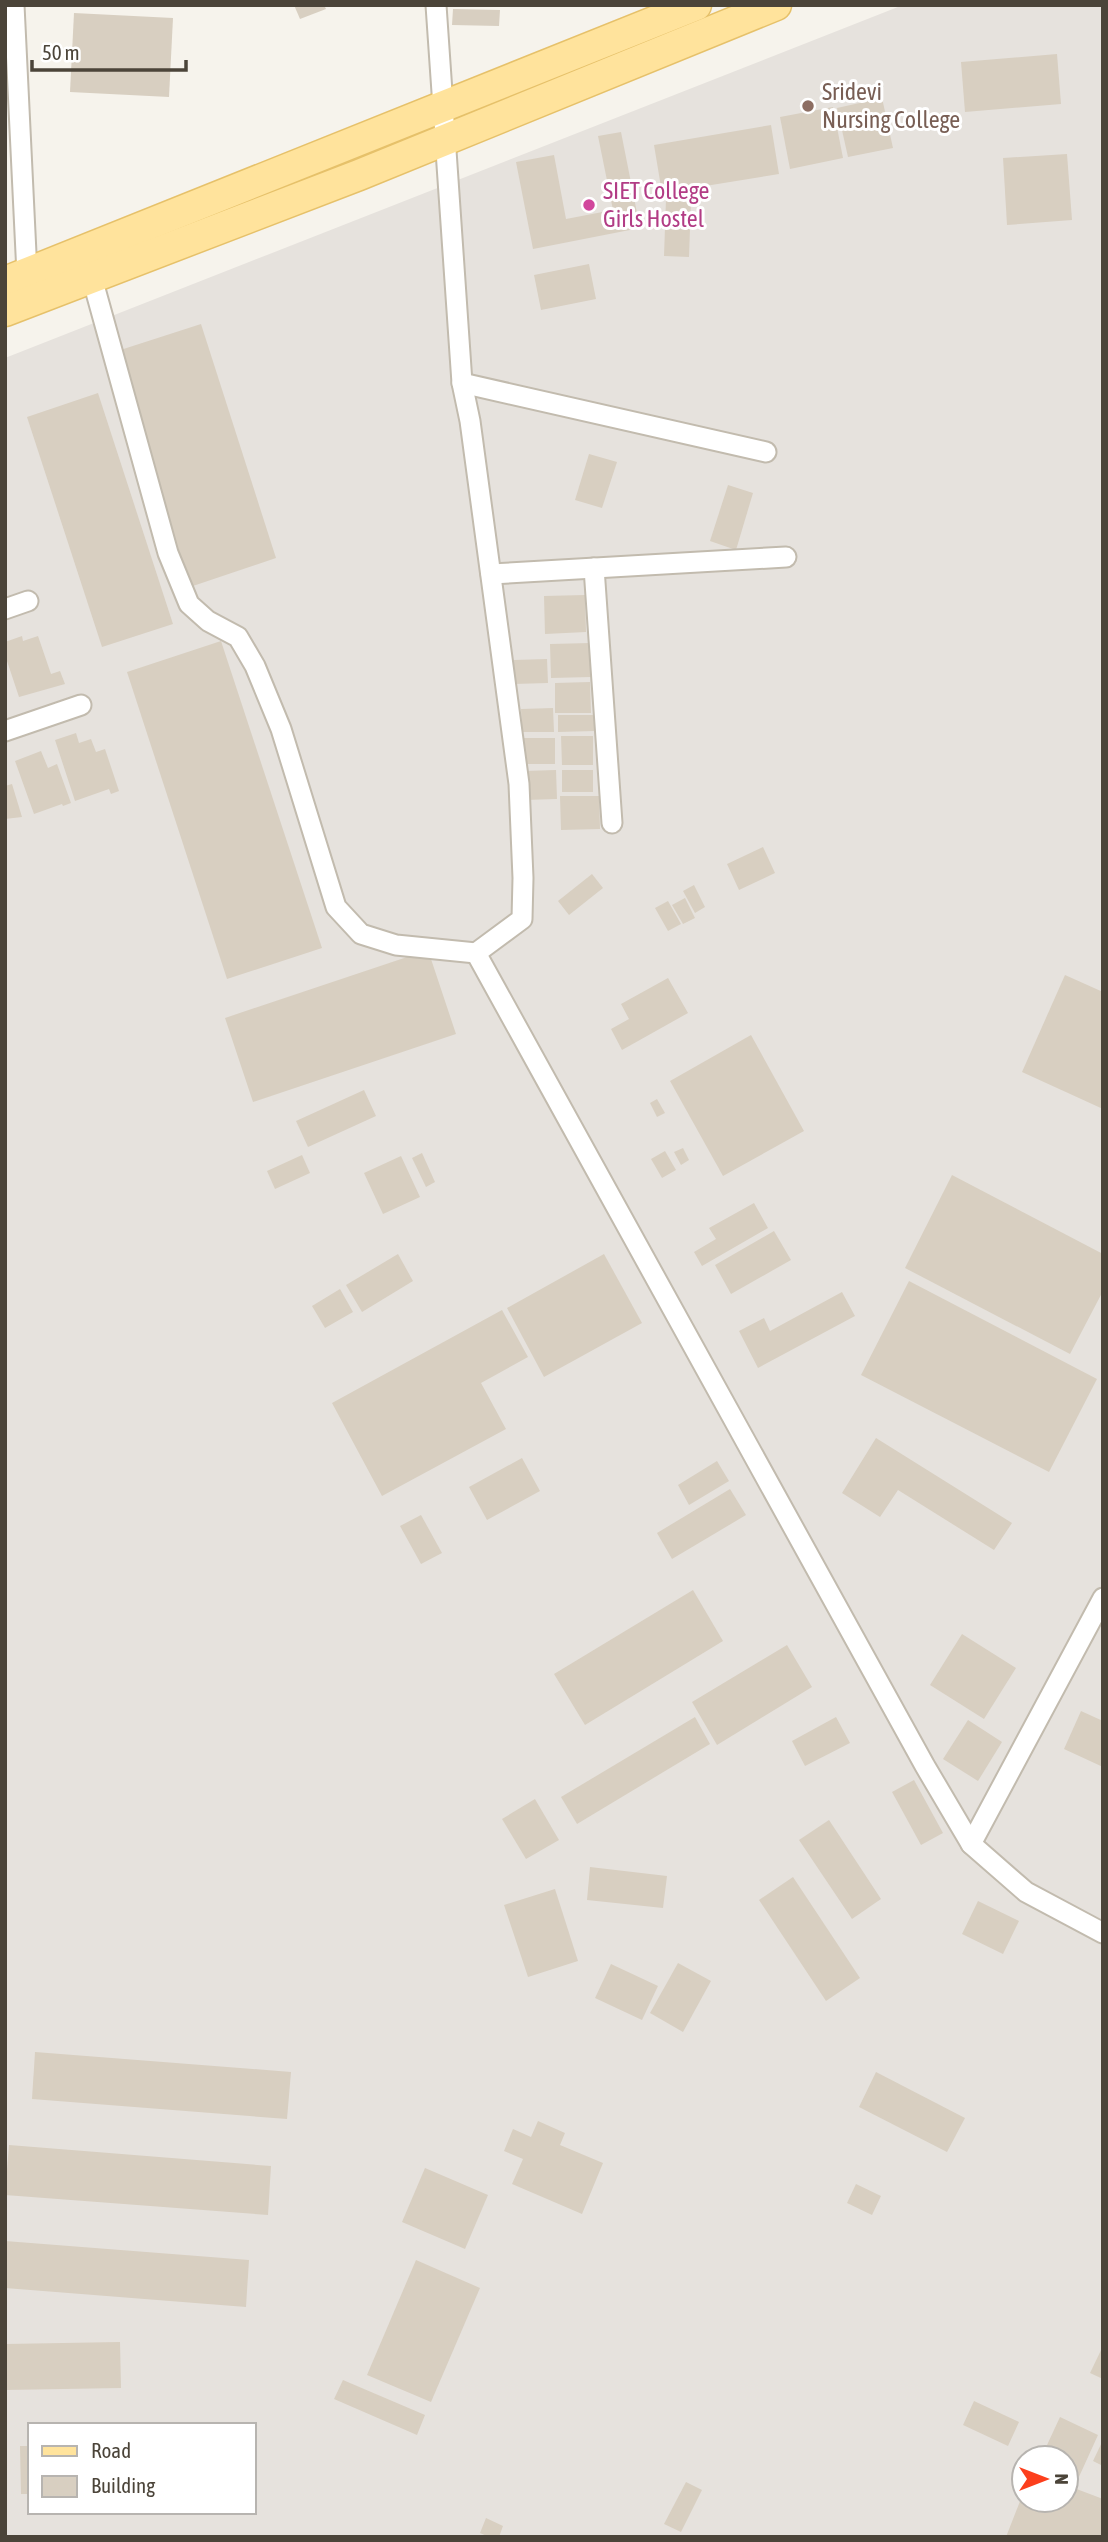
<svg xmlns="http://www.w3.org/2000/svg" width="1108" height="2542" font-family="'Asap Condensed',sans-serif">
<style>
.industrial{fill:#e6e2dd;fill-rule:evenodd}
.building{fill:#d8cfc1}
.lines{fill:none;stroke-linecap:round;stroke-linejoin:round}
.minor-casing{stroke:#c2bbae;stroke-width:23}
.primary-casing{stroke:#e6c16a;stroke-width:33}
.minor{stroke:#fff;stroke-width:19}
.primary{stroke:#ffe39c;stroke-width:30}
.education-dot{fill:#8d6e63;stroke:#fff;stroke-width:2.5}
.hotel-dot{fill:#d1479c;stroke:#fff;stroke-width:2.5}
.labels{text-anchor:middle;stroke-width:6;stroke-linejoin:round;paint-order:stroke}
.education-label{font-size:24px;fill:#785e54;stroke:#fff;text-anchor:start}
.hotel-label{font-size:24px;fill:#b23c85;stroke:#fff;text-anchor:start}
</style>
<rect width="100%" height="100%" fill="#f6f3ec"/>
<!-- industrial -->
<path class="industrial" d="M903 5H1103V2537H5V358ZM30 2425H254V2512H30ZM1024 2458H1066V2500H1024Z"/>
<!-- building -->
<g class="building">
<polygon points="294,5 324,5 326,9 300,19"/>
<polygon points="453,9 500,10 499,26 452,25"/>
<polygon points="74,13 173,18 169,97 70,92"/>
<polygon points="1057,54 1061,104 965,112 961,62"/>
<polygon points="882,98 893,148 848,157 837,108"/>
<polygon points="833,107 843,158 790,169 780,117"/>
<polygon points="771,125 779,174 662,193 654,145"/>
<polygon points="621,132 640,228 533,249 516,162 554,155 566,219 613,210 598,136"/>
<polygon points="1067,154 1072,220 1007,225 1003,158"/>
<polygon points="666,199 691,200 689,257 664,256"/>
<polygon points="589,264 596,299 541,310 534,275"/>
<polygon points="201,324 276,558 184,589 108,354"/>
<polygon points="98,393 173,624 102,647 27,417"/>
<polygon points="589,454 617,462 602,508 575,500"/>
<polygon points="728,485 753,493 736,550 710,541"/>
<polygon points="585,595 586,632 545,634 544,596"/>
<polygon points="22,636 23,641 38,636 51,674 60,671 65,684 19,697 5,655 5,642"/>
<polygon points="221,641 322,948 227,979 127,672"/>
<polygon points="590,643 591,677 551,678 550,644"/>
<polygon points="547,659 548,683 514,684 514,660"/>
<polygon points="590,682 591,713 555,713 555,683"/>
<polygon points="553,708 554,732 522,732 521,709"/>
<polygon points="558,715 595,715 595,731 558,732"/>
<polygon points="76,733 79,743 91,739 96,752 105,749 119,791 111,794 109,789 75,801 55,740"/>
<polygon points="561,736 593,736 593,765 562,765"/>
<polygon points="524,738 555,738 555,764 525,764"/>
<polygon points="41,751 48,768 57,764 71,803 63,806 62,804 34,814 15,761"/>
<polygon points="556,770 557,799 525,800 524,771"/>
<rect x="562" y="770" width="31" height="22"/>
<polygon points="12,784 22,817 5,819 5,786"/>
<polygon points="560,796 599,796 600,829 561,830"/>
<polygon points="763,847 775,873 739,890 727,864"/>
<polygon points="592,874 603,888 569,915 558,901"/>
<polygon points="694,885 705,907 695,913 683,891"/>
<polygon points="685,898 695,918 683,924 672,905"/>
<polygon points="668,901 681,924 668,931 655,908"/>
<polygon points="428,950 456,1034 253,1102 225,1018"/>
<polygon points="1065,975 1103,992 1103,1109 1022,1072"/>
<polygon points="668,978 688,1013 622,1050 611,1029 629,1019 621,1004"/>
<polygon points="751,1035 804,1131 723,1176 670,1081"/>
<polygon points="364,1090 376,1116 308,1147 296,1121"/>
<polygon points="657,1099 665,1113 657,1117 650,1103"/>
<polygon points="683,1148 689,1160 681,1165 674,1152"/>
<polygon points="665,1151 676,1170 662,1178 651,1159"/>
<polygon points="422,1153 435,1182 426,1187 412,1158"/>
<polygon points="302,1155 310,1173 275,1189 267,1171"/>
<polygon points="401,1156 420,1197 383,1214 364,1173"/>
<polygon points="952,1175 1103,1254 1103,1291 1070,1354 905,1268"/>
<polygon points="754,1203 768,1228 702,1266 694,1252 716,1239 709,1228"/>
<polygon points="774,1231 791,1260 731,1294 715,1265"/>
<polygon points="398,1254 413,1281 362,1312 346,1285"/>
<polygon points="604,1254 642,1323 544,1377 507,1308"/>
<polygon points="909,1281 1097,1379 1049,1472 861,1375"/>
<polygon points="340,1289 353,1312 325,1328 312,1306"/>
<polygon points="842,1292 855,1316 758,1368 739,1331 764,1318 770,1331"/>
<polygon points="502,1310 528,1357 481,1383 506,1429 382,1496 332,1403"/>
<polygon points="876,1438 1012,1523 994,1550 898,1490 880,1517 842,1493"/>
<polygon points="522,1458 540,1491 487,1520 469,1487"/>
<polygon points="717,1461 729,1481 689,1505 678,1485"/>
<polygon points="730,1489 746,1515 672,1559 657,1533"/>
<polygon points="421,1515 442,1553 421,1564 400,1526"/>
<polygon points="693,1590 723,1641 585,1725 554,1674"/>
<polygon points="962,1634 1016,1668 984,1719 930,1685"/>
<polygon points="787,1645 812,1687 717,1745 692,1702"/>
<polygon points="1081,1711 1103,1721 1103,1767 1064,1749"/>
<polygon points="695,1717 710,1744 577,1824 561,1797"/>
<polygon points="836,1717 850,1743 805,1766 792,1741"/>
<polygon points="968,1720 1002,1742 978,1781 943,1759"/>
<polygon points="914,1780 943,1833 921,1845 892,1792"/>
<polygon points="535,1799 559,1840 526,1859 502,1819"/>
<polygon points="829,1820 881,1899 852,1919 799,1840"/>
<polygon points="590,1867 667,1876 663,1908 587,1900"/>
<polygon points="793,1877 860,1978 826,2001 759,1900"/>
<polygon points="555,1889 578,1961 528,1977 504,1905"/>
<polygon points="978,1901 1019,1921 1003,1954 962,1934"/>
<polygon points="678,1963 711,1981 683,2032 650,2013"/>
<polygon points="611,1964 658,1986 642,2020 595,1998"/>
<polygon points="35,2052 291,2072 287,2119 32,2099"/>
<polygon points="876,2072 965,2118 947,2152 859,2107"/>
<polygon points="538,2121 565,2133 560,2145 603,2163 582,2214 512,2184 523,2159 504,2151 513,2129 531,2137"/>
<polygon points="9,2145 271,2166 268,2215 5,2195"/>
<polygon points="425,2168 488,2195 465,2249 402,2222"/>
<polygon points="856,2184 881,2196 872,2215 847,2203"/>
<polygon points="5,2241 249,2260 246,2307 5,2288"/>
<polygon points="416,2260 480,2288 431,2402 367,2375"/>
<polygon points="120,2342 121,2388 5,2390 5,2344"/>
<polygon points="1103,2346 1103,2379 1090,2373"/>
<polygon points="343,2380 425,2415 417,2435 334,2399"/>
<polygon points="974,2401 1019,2422 1008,2446 963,2425"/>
<polygon points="1060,2417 1098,2435 1078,2479 1066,2473 1066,2458 1041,2458"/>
<polygon points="1103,2440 1103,2466 1093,2461"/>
<polygon points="20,2446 30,2446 30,2494 21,2494"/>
<polygon points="686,2482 702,2490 681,2532 664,2524"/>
<polygon points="1066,2485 1103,2499 1103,2537 1006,2537 1024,2491 1024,2500 1066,2500"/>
<polygon points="486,2518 503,2526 499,2537 489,2537 480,2533"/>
</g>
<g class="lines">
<!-- minor casing -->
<g class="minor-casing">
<g id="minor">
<polyline points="14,5 27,274"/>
<polyline points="89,267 168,553 189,604 208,621 238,637 255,666 281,729 336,907 361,934 396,945 476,953 522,919 523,878 519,784 470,421 462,383 436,5"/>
<polyline points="462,383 766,452"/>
<polyline points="594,568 612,823"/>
<polyline points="491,574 786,557"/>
<polyline points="5,609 28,601"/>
<polyline points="5,731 81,705"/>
<polyline points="476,953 925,1766 971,1844 1026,1892 1103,1933"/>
<polyline points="971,1844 1103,1598"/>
</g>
</g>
<!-- primary casing -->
<g class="primary-casing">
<g id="primary">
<polyline points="5,282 696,5"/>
<polyline points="5,311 359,175 776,5"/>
</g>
</g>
<!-- minor -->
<use href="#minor" class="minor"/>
<!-- primary -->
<use href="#primary" class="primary"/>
</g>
<!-- markers -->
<circle class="education-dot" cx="808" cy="106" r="7"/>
<circle class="hotel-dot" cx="589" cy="205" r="7"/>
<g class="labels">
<!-- education labels -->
<g class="education-label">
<text x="822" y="100">Sridevi<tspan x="822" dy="28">Nursing College</tspan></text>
</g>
<!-- hotel labels -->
<g class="hotel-label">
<text x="603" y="199">SIET College<tspan x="603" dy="28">Girls Hostel</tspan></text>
</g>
</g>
<!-- border -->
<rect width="1108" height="2542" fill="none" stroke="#4b4439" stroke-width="14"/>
<!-- legend -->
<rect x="28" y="2423" width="228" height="91" fill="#ffffff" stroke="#b7b4b0" stroke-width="2"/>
<rect x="42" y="2446" width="35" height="10" fill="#ffe39c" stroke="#b7b4b0" stroke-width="2"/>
<text x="91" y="2458" font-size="21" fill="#4b4439">Road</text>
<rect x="42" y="2476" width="35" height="21" fill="#d8cfc1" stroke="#b7b4b0" stroke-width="2"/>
<text x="91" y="2493" font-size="21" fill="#4b4439">Building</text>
<!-- north arrow -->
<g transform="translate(1045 2479) rotate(90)"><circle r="33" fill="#ffffff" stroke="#b7b4b0" stroke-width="2"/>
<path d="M0-5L12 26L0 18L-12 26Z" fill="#fc3f1d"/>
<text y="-10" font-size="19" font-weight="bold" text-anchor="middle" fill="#4b4439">N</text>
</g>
<!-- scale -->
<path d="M32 60v10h154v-10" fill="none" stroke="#4b4439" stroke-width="3.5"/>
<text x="42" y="60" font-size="21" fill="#4b4439" stroke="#ffffff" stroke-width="5" paint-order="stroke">50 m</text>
</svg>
